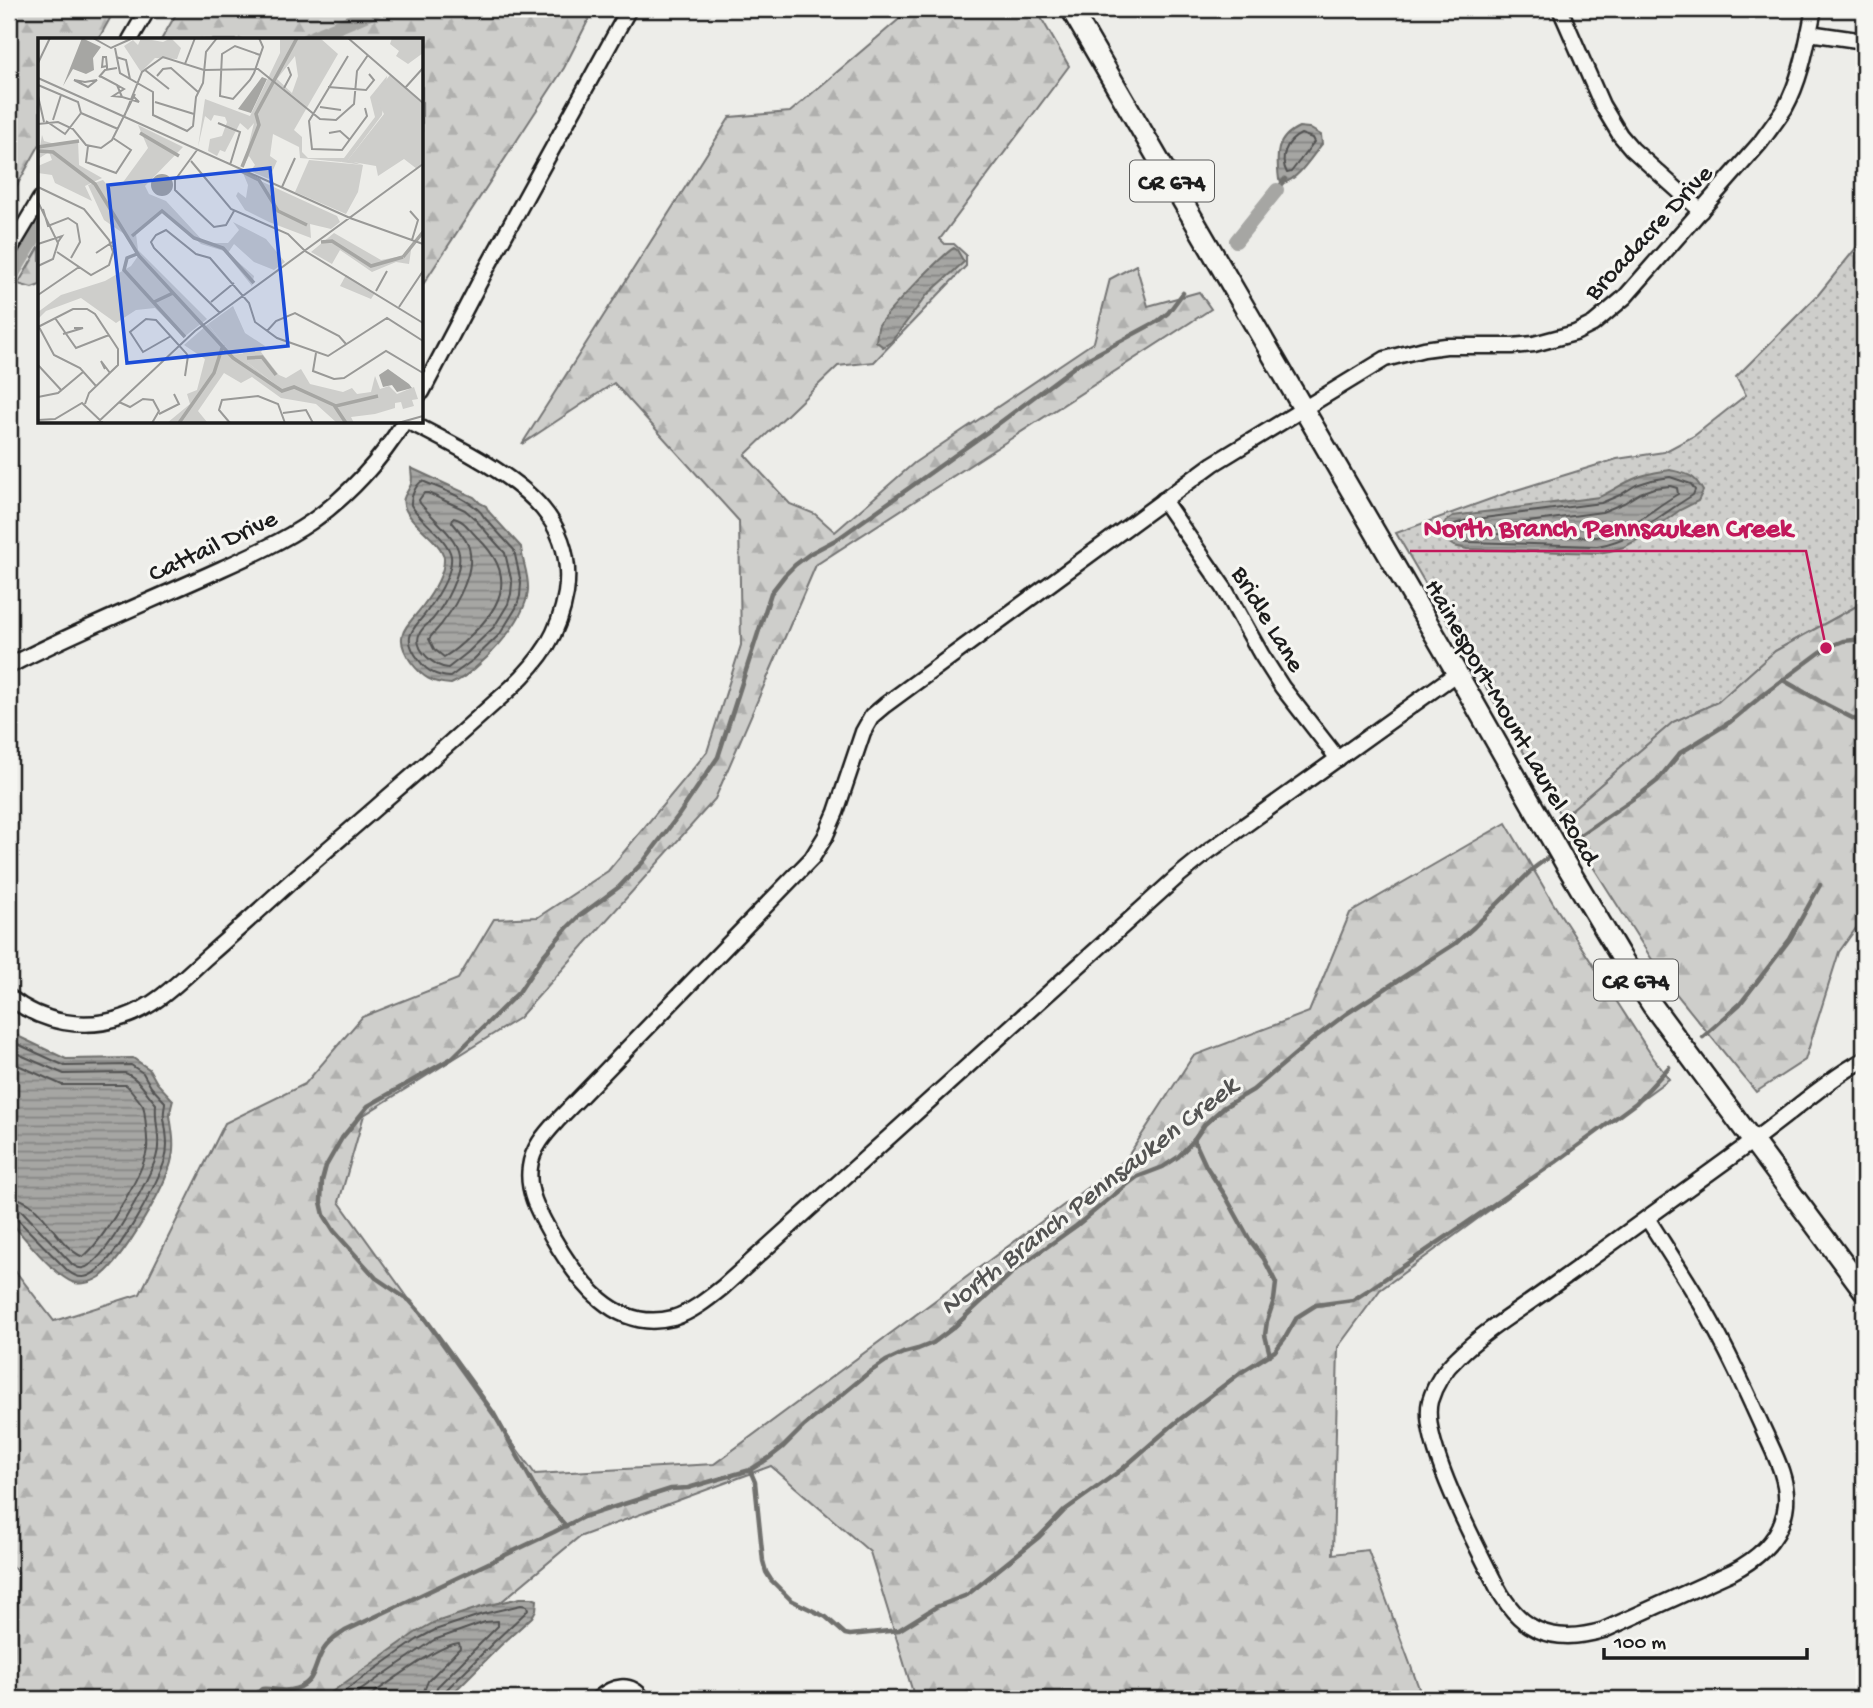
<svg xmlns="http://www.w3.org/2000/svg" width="1873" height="1708" font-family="'Gochi Hand',sans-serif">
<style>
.grass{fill:url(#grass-dots);stroke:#757574;stroke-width:2}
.forest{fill:url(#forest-firs);stroke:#757574;stroke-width:2}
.water{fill:url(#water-rules);stroke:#6f6f6d;stroke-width:2}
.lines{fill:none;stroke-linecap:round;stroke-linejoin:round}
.shore{stroke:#535352;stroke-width:2}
.stream{stroke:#6f6f6d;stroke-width:4.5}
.canal{stroke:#a6a6a3;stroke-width:14}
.minor-casing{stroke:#1c1c1c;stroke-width:19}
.major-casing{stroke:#1c1c1c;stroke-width:24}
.minor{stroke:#f6f6f2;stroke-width:14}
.major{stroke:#f6f6f2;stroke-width:19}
.labels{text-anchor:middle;stroke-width:6;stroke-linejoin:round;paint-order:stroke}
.shield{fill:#f6f6f2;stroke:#5d5d5c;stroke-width:2}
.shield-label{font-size:24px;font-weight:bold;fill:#1c1c1c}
.street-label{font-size:26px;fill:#1c1c1c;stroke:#f6f6f2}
.water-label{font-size:28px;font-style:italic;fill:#535352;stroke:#f6f6f2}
.inset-river{fill:none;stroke:#a6a6a3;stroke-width:3.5}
.inset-road{fill:none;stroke:#999997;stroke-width:2}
.view{fill:#1d4ed8;fill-opacity:0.15;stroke:#1d4ed8;stroke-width:3.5}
.inset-edge{fill:none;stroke:#1c1c1c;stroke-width:3.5}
.leader{fill:none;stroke:#c2185b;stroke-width:2.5}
.callout-dot{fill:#c2185b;stroke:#f6f6f2;stroke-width:2.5}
.callout-label{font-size:28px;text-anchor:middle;font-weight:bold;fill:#c2185b;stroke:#f6f6f2;stroke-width:6;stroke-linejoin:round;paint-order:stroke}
</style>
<defs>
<pattern id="grass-dots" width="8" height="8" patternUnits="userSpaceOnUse" patternTransform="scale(1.75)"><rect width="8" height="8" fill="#cececb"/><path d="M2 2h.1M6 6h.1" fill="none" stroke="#b0b0ae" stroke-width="1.8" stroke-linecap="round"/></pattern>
<pattern id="forest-firs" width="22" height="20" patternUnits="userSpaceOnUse" patternTransform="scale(1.75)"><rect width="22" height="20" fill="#cececb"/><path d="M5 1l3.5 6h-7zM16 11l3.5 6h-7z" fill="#b0b0ae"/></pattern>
<pattern id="water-rules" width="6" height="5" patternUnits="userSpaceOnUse" patternTransform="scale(1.75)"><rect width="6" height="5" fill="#a6a6a3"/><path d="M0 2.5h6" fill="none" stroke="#868684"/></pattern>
</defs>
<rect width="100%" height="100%" fill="#edede9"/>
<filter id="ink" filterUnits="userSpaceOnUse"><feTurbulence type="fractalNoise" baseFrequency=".0143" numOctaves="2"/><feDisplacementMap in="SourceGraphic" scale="14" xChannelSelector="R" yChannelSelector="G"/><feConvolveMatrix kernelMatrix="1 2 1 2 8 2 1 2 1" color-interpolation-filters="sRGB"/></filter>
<g filter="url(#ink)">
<!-- grass -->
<polygon class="grass" points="1856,248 1864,256 1864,602 1775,651 1718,702 1673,722 1562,818 1396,533 1510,492 1617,459 1664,452 1694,436 1746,395 1736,377 1818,295"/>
<!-- forest -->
<g class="forest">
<polygon points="9,9 105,9 113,13 98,40 40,40 40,144 9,200"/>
<polygon points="179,9 594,9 564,68 422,286 422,40 161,40"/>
<polygon points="911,9 1036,9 1069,66 940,239 945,244 954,244 966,255 966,266 874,362 838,366 745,455 790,504 815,514 835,532 914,463 1094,342 1110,279 1136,265 1148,306 1199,292 1211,309 816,565 715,799 519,1018 364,1115 339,1202 535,1474 714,1464 1126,1159 1193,1056 1309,1012 1350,913 1506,823 1553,903 1652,1056 1669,1079 1380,1290 1338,1347 1333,1554 1368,1550 1423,1699 915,1699 870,1552 771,1466 579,1537 501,1602 445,1699 13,1699 18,1572 9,1564 9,1263 54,1321 140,1294 225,1123 305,1084 362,1017 458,979 494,919 538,917 608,871 707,752 741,645 739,521 614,383 522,444 730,117 790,112"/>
<polygon points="40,246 40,285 32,288 18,284"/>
<polygon points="1864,602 1864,917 1839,952 1805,1060 1756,1092 1665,980 1562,818 1673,722 1718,702 1775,651"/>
</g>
<!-- water -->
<g class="water">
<path d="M1299 127 1309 128 1321 135 1322 144C1312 156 1298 180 1283 183L1279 180C1276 156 1275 138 1299 127Z"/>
<path d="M954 248 957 250 964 262 927 295 891 342 883 347 876 341C877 336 877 329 879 325 885 314 945 252 954 248Z"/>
<path d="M411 468 474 497 480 503 486 506 489 512 521 547C522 561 529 575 528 590 526 621 479 672 451 684 432 683 423 678 411 662 392 635 406 628 422 607 431 595 445 574 444 558 442 541 411 525 405 508 400 497 408 493 411 484 413 480 411 472 411 468Z"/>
<path d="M1670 470C1688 474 1694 474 1703 491L1698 501 1680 510 1643 537 1624 547 1610 551 1598 553 1467 549 1454 546 1442 538C1441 526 1443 522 1453 516L1599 497C1612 491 1623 483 1636 478 1647 473 1658 472 1670 470Z"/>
<path d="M9 1032 66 1059 133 1058 149 1069 157 1083 173 1100C172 1104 170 1111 170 1115 172 1130 175 1143 172 1158 167 1185 122 1261 100 1277 92 1282 84 1285 75 1283 56 1278 23 1236 9 1220Z"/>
<polygon points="520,1598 532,1598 537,1600 536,1610 532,1617 500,1646 447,1699 322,1699 415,1633 433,1623 481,1607"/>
</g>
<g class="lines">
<!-- shore -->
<g class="shore">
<path d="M1301 134 1312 138 1314 142 1291 172 1287 173C1279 158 1286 141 1301 134Z"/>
<path d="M1670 477 1691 484 1695 490 1693 495C1661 514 1635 540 1597 546L1468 542 1456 540 1449 533 1451 525 1468 520 1601 503 1620 495 1636 485 1652 480Z"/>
<path d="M422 481C439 488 476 501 484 517L514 550 521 583 520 596 516 608 500 634 473 660 450 677C437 676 427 672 419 660 400 635 414 630 428 610 438 596 453 573 451 556 448 538 420 521 411 505 410 497 416 485 422 481Z"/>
<path d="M1670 486 1677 488 1678 494C1648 511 1633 531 1596 537L1493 534 1490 531 1492 527 1602 512 1624 503 1640 493 1654 488Z"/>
<path d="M424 493H428L465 510 474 518 505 553 512 583 511 594 508 604 494 627 467 653 448 668C435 667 414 650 419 635 421 628 428 624 433 619 445 604 462 574 459 554 457 537 431 517 420 503L419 500Z"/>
<path d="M453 518C464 519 470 531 478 538 515 574 505 604 470 636 462 644 453 652 444 657L434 649 429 639C433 633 439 628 443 622 457 604 477 569 468 545 464 536 458 529 452 522Z"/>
<path d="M9 1040 65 1066 131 1065 143 1073 151 1087 165 1102C165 1107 163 1112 164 1118 166 1131 169 1146 165 1160 156 1187 114 1266 88 1276 80 1279 74 1276 68 1271L17 1219 9 1216"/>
<path d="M9 1050 64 1074 125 1073C139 1078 146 1093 156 1104 154 1122 162 1140 156 1158 149 1179 104 1265 83 1268 78 1269 77 1267 73 1265L22 1211 16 1208 9 1207"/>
<path d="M9 1061 62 1085H126C129 1087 142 1104 143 1106 145 1110 148 1144 147 1149 144 1173 102 1242 83 1257 54 1245 43 1198 9 1197"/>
<polyline points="333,1699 418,1639 435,1630 483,1614 521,1605 527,1606 528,1609 526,1612 495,1641 445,1691 442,1699"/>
<polyline points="348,1699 434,1640 485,1622 498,1621 498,1626 437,1687 434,1699"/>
<path d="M365 1699C387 1685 437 1645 459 1643L460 1648 428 1681 424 1691 423 1699"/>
</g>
<!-- stream -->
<g class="stream">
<polyline points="1277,190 1285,179"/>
<polyline points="1783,680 1825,704 1864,724"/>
<polyline points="1561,848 1643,792 1657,781 1680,753 1730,722 1763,695 1826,648 1843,641 1864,639"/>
<polyline points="1703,1037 1740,1004 1790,939 1820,885"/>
<polyline points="1194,1140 1206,1166 1226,1197 1251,1242 1264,1259 1276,1283 1274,1300 1267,1321 1265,1335 1270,1355"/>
<polyline points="750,1470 755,1482 763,1561 766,1572 771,1580 791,1600 826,1617 845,1634 850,1635 899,1630 936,1607 967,1595 1039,1537 1065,1510 1121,1470 1175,1423 1240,1373 1275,1351 1285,1338 1297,1317 1316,1305 1353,1300 1367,1291 1556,1162 1636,1103 1669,1067"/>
<polyline points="566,1526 541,1498 493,1412 425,1318 410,1301 376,1278 334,1231 324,1215 321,1202 322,1181 326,1166 342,1138 368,1106 452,1058 519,992 543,956 567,928 578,917 619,887 643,862 678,816 718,757 771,593 785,575 795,565 811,553 839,538 986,433 1078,364 1158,321 1168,313 1183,293"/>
<path d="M253 1699 256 1694 262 1689C272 1688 281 1692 290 1690 318 1685 312 1666 324 1649 329 1641 338 1636 345 1631L554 1532 583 1517 671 1489 688 1488 750 1470 769 1458 783 1447 804 1426 867 1374 886 1361 903 1353 918 1349 933 1343 953 1328 1016 1269 1076 1226 1120 1190 1137 1177 1163 1167 1178 1157 1194 1140 1205 1124 1224 1107 1253 1090 1313 1039 1346 1014 1456 943 1474 927 1534 868 1554 853"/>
</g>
<!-- canal -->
<g class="canal">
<polyline points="307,40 379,9"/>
<polyline points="1236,241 1277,190"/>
<polyline points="9,280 40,229"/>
</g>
<!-- minor casing -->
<g class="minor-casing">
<g id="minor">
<polyline points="1560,9 1602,105 1620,135 1632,149 1701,211"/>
<polyline points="1809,33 1864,41"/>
<polyline points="130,40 148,9"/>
<polyline points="9,251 40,199"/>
<polyline points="422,392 489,264 629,9"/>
<polyline points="1163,500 1224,588 1261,654 1282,687 1338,759"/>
<path d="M9 666C78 630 151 601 221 569 252 555 283 541 311 522 348 496 381 460 404 422"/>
<path d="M1457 673 1209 851 1177 877 723 1287C708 1299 692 1312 673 1318 615 1333 578 1281 553 1238 541 1216 526 1193 530 1167 532 1149 545 1134 557 1121L812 858 825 837 836 812 863 732 872 716 885 705 1213 464 1385 359 1424 349 1446 346H1512L1534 344 1575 333 1593 324 1625 297 1760 143C1768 132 1777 120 1785 108 1802 77 1807 42 1814 9"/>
<path d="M9 997C42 1023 84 1031 124 1017 157 1006 183 978 209 955 232 935 254 915 276 895 313 861 351 830 388 797 430 761 470 725 511 688 541 659 559 635 566 593 576 522 525 485 470 454 450 443 430 432 409 422"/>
<path d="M1647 1218C1666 1248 1686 1278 1704 1309 1727 1349 1746 1391 1765 1433 1775 1455 1788 1479 1786 1504 1783 1537 1759 1558 1732 1572L1604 1630C1550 1646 1517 1630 1493 1579 1474 1541 1420 1440 1430 1401 1435 1384 1445 1369 1458 1357 1485 1330 1520 1310 1551 1287 1610 1245 1669 1202 1727 1160 1753 1141 1778 1122 1803 1102 1823 1087 1842 1071 1864 1060"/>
<path d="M598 1699C612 1686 630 1681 643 1699"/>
</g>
</g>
<!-- major casing -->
<g class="major-casing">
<polyline id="major" points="1071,9 1457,673 1565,863 1621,957 1652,1005 1864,1291"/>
</g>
<!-- minor -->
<use href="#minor" class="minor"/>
<!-- major -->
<use href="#major" class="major"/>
</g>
</g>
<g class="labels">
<!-- shield labels -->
<g class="shield">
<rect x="1130" y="160.5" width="84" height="41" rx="5"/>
<rect x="1594" y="959.5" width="84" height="41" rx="5"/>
</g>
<g class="shield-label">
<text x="1172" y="189">CR 674</text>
<text x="1636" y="988">CR 674</text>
</g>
<!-- street labels -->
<g class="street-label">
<text transform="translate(1647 231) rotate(-47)" y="9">Broadacre Drive</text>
<text transform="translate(212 544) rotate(-25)" y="9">Cattail Drive</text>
<text transform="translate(1270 618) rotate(59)" y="9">Bridle Lane</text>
<text transform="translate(1514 721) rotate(60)" y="9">Hainesport-Mount Laurel Road</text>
</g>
<!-- water labels -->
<g class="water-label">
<text transform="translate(1087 1194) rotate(-38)" y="10">North Branch Pennsauken Creek</text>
</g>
</g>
<!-- overview -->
<g transform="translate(38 38)">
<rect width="385" height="385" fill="#edede9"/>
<path d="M349 38 344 77 310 122 325 127 303 124 337 79 332 59ZM195 268 207 295 227 308 223 314 244 341 239 348 210 325 205 315 194 317 170 286Z" fill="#cececb"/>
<path d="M242 0H282L300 16 256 92 264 99V114L270 120H308L303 124 262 120 261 109 235 96 232 118 239 123 231 141 212 133 217 127 211 118 205 129 216 85 210 92 202 85 187 114 182 112 179 118 170 113 172 101 184 98 189 84 187 79 176 77 173 83 167 78 160 109 167 61 212 78 242 15ZM257 18 260 38 254 55 239 41ZM354 0H385V15L370 26 358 18 361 13 352 6ZM100 87 145 109 107 148 111 156 128 163 167 205H190L201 192 195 184 228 201 247 224 236 232 216 224 196 206 190 215 216 238 214 248 186 213 163 206 130 176 121 174 98 196 100 212 169 281 146 299 117 270 98 272 78 285 43 260 8 273 0 281V274L23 257 67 243 93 228 100 218 92 200 66 182 50 147 65 142 70 148 83 147 110 110ZM205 135 299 178 302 184 293 191 272 186 273 200 231 184 207 172 198 158 200 154 208 160 210 147ZM296 195 343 222 364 218 374 206 371 226 358 224 334 234 302 212 294 226 273 214ZM170 286 194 317 208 315 210 325 239 348 241 337 248 340 263 331 272 346 305 354 314 350 319 356 333 354 337 338 342 351 351 348 359 356 376 349 380 361 374 362 376 368 365 371 363 364 357 365V370L337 376 313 379 316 385H299L278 366 243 360 214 339 203 345 186 335 160 373 169 384 129 385 152 366 149 356 159 352 167 321 146 307Z" fill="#cececb" fill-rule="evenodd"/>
<path d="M4 97 6 103 17 106 40 102 41 127 64 140 47 148 54 163 17 145 14 137 0 135V128L14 122 11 114 0 121Z" fill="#cececb"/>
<path d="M308 237 337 255 333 261 302 248Z" fill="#cececb"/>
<path d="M103 0 125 4 133 0 143 10 139 21 117 20 103 34 86 8 95 2 100 7ZM352 37 385 66V126L379 131 366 121 340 138 338 128 309 123 346 76 336 57ZM271 122 325 127 320 154 308 176 257 154Z" fill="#cececb"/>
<path d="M44 0 63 9 55 20 56 32 48 36 35 31 25 48ZM224 39 229 41 213 75 200 71ZM113 147a11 11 0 1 1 22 0a11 11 0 1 1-22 0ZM350 331 371 346 374 350 359 354 354 347 345 349 341 337Z" fill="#a6a6a3"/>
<path class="inset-river" d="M102 95 141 118M0 109 41 103M0 113 15 114 57 146 101 218 195 320 244 353 256 349 298 368 340 358M204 129 221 87 218 76 259 0M203 133 221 142 240 173 269 187M94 198 124 173 156 200 185 210 216 245M283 204 294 203 333 228 365 219M99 216 89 220 86 232 147 299M365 219 385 194M116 264 135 255M209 320 224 319 238 337M296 367 308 385M141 385 176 335 185 307"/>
<path class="inset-road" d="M55 0 73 10 95 0M221 0 225 9 216 35 212 42 195 61 182 58 184 16 197 8 222 17M310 0 385 65M77 10 82 35 115 54V77L149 93 155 88 158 59 165 45 168 14 179 0M310 18 271 83 274 111 304 112 329 78 327 70M78 19 88 22 92 41M0 25 12 0M147 26 157 0M69 28 64 29 65 19H68L69 28V31M107 32 131 51M62 38 79 47 84 59 101 64 96 59M119 38 125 31 133 30 160 54M61 39 67 32 79 30M0 40 312 180 385 206M36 42 47 44 59 42 50 49ZM0 47 40 64 43 75M79 47 86 51 75 58 84 59M290 49 328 52 336 42 331 36M246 50 253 37 250 29M367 50 385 30M0 58 6 84M117 64 156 76M282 69 303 72M43 75 80 91M86 79 104 34 125 19 166 32 220 31 282 81 298 82 316 66 319 33 330 17M15 82 23 57M8 83 27 96 43 75M180 85 202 94 192 127M0 86 20 84 35 91 48 107 63 110 74 102 97 56M291 95 302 93 312 102M50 108 48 124 78 135 93 112 75 100M159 112 137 142V152L176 189 188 187 196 173M153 123 193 171 250 196 267 213 385 285M0 149 46 171 71 202 75 214 71 227 53 237 19 214M244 149 257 120M0 164 20 205 15 221 0 228M5 171 10 188 30 180 39 186 42 204 33 220M372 173 380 182 374 202M0 206 24 198 20 204M58 215 76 203 75 209M338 253 349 233M0 257 41 229M173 264 196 245M361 269 385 233M182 275 116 210 113 204 118 197 128 192 158 216 172 220 211 265 217 284 239 300 290 318 349 280 385 303M17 280 38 310 71 297M0 289 35 271H49L57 276 80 311V327L51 355 47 366M1 289 16 317 42 330 58 348M229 293 238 283 257 275 301 298 308 306M25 296 45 290H36M133 298 105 314 92 294 108 281 118 282 148 315 150 318 147 338M278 315 275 333 296 341 306 340 348 313 385 335M0 327 24 353M67 331 63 323 72 335M0 359 20 355 45 334M81 364 92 369 105 361 115 362 121 373 114 385M245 375 268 372 275 385M121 376 141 366 136 356M0 382 17 381 44 365 65 385M59 385 157 293 385 126M192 385 181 372 184 362 220 358 240 366 247 385M360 385 385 378"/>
<path class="view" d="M232 130 250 308 89 325 70 147Z"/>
<rect width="385" height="385" class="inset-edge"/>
</g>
<!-- callouts -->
<path class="leader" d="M1826 648L1806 551H1410"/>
<circle class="callout-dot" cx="1826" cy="648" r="7"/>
<g class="callout-label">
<text x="1608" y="536">North Branch Pennsauken Creek</text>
</g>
<!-- margin -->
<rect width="1873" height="1708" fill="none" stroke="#f6f6f2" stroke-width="35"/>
<rect x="18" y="18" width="1838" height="1673" fill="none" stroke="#1c1c1c" stroke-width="2.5" filter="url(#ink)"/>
<!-- scale -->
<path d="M1604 1648v10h203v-10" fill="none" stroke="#1c1c1c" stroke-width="3.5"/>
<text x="1614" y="1648" font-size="21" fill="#1c1c1c" stroke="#f6f6f2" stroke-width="5" paint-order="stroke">100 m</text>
</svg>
